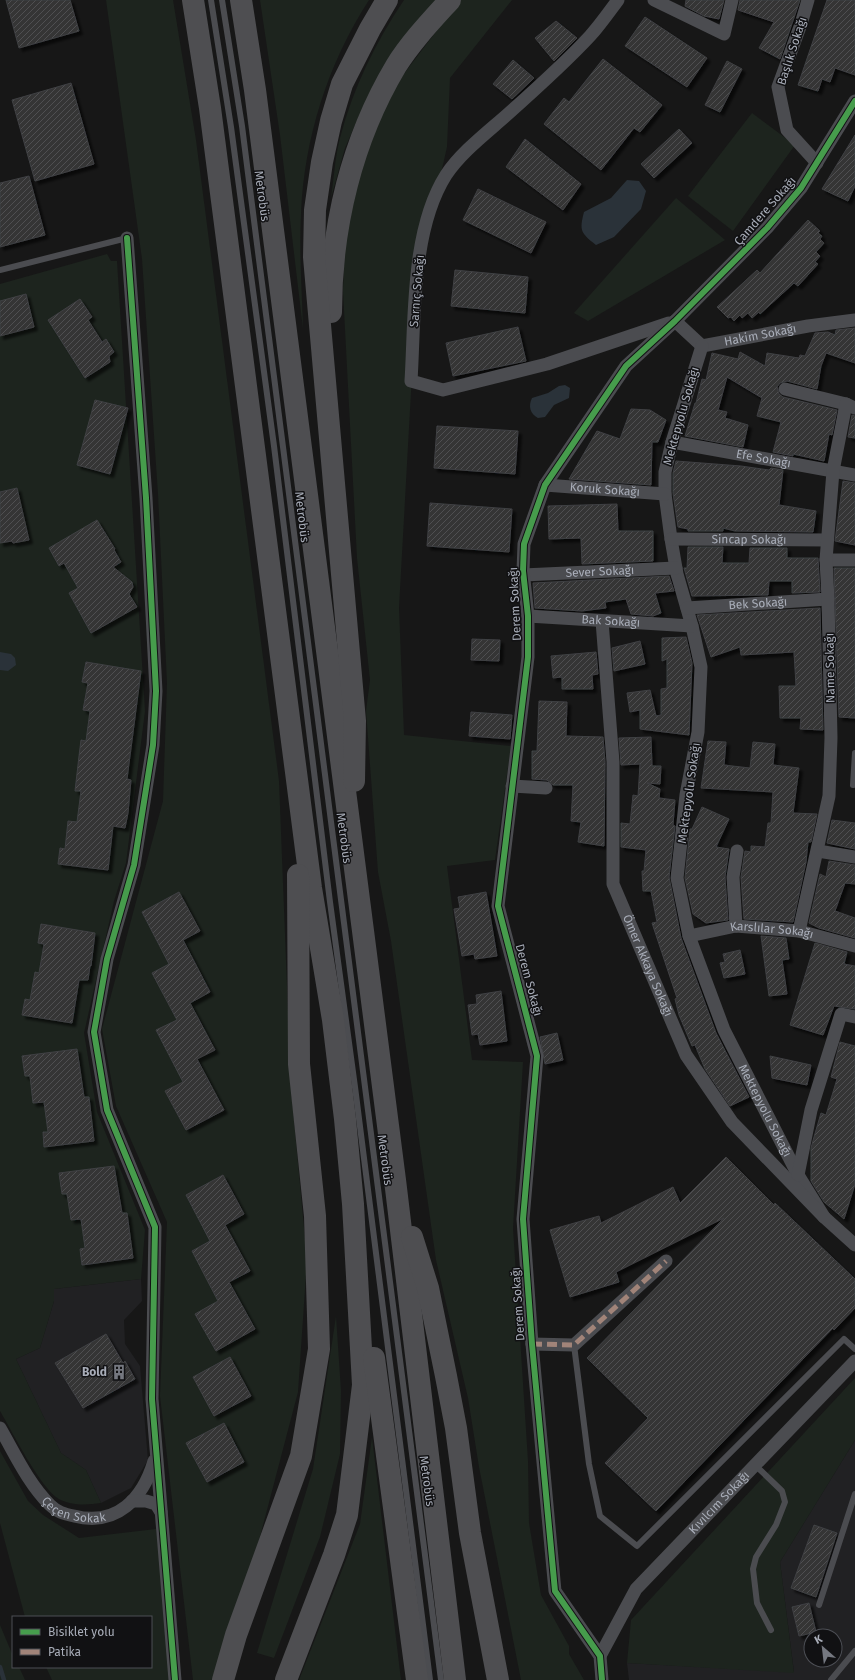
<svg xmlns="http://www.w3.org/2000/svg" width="855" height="1680" font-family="'Fira Sans',sans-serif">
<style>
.built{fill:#212123;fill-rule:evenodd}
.grass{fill:#1d241e}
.water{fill:#2a3239}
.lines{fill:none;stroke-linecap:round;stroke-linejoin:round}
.stream{stroke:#2a3239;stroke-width:4.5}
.building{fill:url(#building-hatch);stroke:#3f4043;filter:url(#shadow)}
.lane{stroke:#4b4c50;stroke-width:6}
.street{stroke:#4b4c50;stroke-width:13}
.highway{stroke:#4e4e51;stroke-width:22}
.quiet{stroke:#a18479;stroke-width:5;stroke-dasharray:10 5;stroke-linecap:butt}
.cycleway-casing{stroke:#111113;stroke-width:8}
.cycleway{stroke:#469c4c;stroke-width:6}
.labels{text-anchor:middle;stroke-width:3;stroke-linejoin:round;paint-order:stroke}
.street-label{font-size:12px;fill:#a8adb8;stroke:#111113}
.poi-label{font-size:12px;font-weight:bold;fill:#a8adb8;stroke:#111113;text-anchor:end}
</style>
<defs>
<pattern id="building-hatch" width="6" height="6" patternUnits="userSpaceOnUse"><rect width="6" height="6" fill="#353536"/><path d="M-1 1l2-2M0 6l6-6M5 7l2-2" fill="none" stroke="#4f5051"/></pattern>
<filter id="shadow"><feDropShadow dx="3.5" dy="3.5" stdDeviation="1" flood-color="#0009"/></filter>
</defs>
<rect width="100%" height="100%" fill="#171717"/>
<!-- built -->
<g class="built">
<polygon points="141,1279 142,1301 124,1320 125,1344 140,1366 148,1460 131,1488 101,1503 86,1470 61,1453 16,1359 40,1348 54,1301 54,1289"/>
<path d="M855 1440V1680H629L627 1663 794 1672 780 1562ZM811 1636H835V1660H811Z"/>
</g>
<!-- grass -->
<g class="grass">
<polygon points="106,0 173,0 196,140 279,781 291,1088 307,1260 298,1392 257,1548 212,1680 193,1680 160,1396 167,1222 116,1106 102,1029 163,801 167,683 158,494 142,259"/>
<path d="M260 0H369C328 63 304 139 301 214 299 252 302 291 303 329L280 135Z"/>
<path d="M404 0H437L359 116 345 148 331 198C334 178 335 157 340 138 353 88 375 43 404 0Z"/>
<polygon points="460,0 512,0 450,78 447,147 419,270 412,374 399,608 404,735 511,746 495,860 447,866 472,1060 523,1062 513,1228 528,1461 529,1523 541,1595 569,1646 569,1654 584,1680 521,1680 479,1467 468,1398 436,1260 391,941 378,872 366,711 370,680 357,558 343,291 345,242 355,182 386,105 403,75"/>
<polygon points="752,113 795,145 733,231 688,196"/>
<polygon points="676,198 725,240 588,321 574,313"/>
<path d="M107 254 111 261H117L145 711 126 863 114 901 84 1033 97 1112 145 1230 141 1279 54 1289V1301L40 1348 16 1359 61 1453 86 1470 101 1503C87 1505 72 1506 59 1499 40 1488 12 1431 0 1411V284Z"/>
<polygon points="336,1316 341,1391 340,1454 320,1537 274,1658 257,1653 313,1469"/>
<polygon points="855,1378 855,1440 780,1562 794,1673 627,1663 631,1620"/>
<polygon points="372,1437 401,1680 299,1680 360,1524"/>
<polygon points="0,1451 28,1501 43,1515 79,1538 156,1529 173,1673 169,1680 52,1680 46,1667 151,1667 151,1617 25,1617 0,1523"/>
<polygon points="0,1625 13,1656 13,1667 19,1667 25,1680 0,1680"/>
</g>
<!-- water -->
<g class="water">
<path d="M627 180 639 181 646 191 641 209 614 237 596 245C581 233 579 231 584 212L611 198Z"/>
<path d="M565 385 570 388 569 398 554 405 545 417 538 418C530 414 528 406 532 398L548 393 559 386Z"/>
<polygon points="0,652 11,654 15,658 16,665 8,671 0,670"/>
</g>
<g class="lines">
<!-- stream -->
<polyline class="stream" points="0,1667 4,1680"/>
</g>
<!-- building -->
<g class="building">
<polygon points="6,0 70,0 79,31 19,48"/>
<polygon points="686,0 724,0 719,19 704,16 685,6"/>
<polygon points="740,0 800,0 780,59 759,48 774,22 738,10"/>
<polygon points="827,0 855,0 855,75 835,68 830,82 822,79 818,91 798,85"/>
<polygon points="645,17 707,58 687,87 625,46"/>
<polygon points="556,21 577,38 554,61 535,38"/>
<polygon points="603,59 662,105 640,132 634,128 601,170 544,124 564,98 569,102"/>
<polygon points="513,60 534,78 512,99 493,84"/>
<polygon points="727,61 742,69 720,112 705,105"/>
<polygon points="71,83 94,164 35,181 12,100"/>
<polygon points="679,129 692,143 654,178 641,164"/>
<polygon points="855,135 855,186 848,201 822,189"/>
<polygon points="525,139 581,184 563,210 506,167"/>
<polygon points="29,176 45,235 0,247 0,183"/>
<polygon points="478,189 546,222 531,253 463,220"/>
<polygon points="808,220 820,231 818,233 822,236 820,239 824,243 816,252 820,256 815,262 818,264 798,286 794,283 760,314 759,312 752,318 748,313 742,318 740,315 734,321 731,317 728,318 717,307 757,270 760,273"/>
<polygon points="455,270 528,277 525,313 451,306"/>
<polygon points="26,294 34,327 0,336 0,301"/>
<polygon points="80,299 92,317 88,320 102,342 106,339 114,352 109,356 110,362 85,378 48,320"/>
<polygon points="518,327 526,361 453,376 446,343"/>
<polygon points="855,328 855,363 826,353 821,366 817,389 787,381 780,383 777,387 779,394 783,397 837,410 832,435 829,434 824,461 793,454 793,456 773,452 781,422 757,416 762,398 727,377 718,410 727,412 725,418 748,425 743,447 685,436 695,403 696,403 702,379 706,380 712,353 738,359 740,352 765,366 767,353 799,358 800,355 805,356 815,333 828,332 835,335 836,330"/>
<polygon points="95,400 128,408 110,474 77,465"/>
<polygon points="631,409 650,410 666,420 658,442 652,442 651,485 569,479 597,431 620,439"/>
<polygon points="852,415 855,416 855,438 848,437"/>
<polygon points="437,426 518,431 515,474 434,468"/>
<polygon points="676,461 741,466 769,470 771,468 783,470 779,505 816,511 813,532 735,531 723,528 723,531 688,531 688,529 678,527 673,493 673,473"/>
<polygon points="843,481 855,483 855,545 835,541"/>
<polygon points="17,488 29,540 13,543 12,541 0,543 0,492"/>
<polygon points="430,503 512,509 509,552 427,546"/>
<polygon points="617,504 618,531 653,531 653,561 582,564 581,538 549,539 548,506"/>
<polygon points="97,520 115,549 114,550 121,562 113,567 132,582 133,587 129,594 137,607 91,633 69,593 78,588 64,563 59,566 49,548"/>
<polygon points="688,547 723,547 722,563 749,563 750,548 787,548 787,558 818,558 820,592 792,593 792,581 769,581 768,595 692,596 684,568 687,568"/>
<polygon points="834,568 855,568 855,718 839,717"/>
<polygon points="669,576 674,591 655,593 661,613 653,616 631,614 626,599 605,602 606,608 582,611 535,608 533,583"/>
<polygon points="820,608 823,730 800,729 801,718 780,718 779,686 796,686 794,652 741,655 740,647 711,657 697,615"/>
<polygon points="686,637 692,663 689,735 640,729 640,710 630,712 627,693 650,690 656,716 661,715 661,689 667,688 667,659 662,661 662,638"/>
<polygon points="472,639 500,640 499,661 471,660"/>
<polygon points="640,641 645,664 614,671 612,648"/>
<polygon points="596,652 598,674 592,675 593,689 562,689 562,677 553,678 551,656"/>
<polygon points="86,662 141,671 127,779 131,780 128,813 125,828 113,826 108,870 58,864 60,848 65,849 68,821 77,822 81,791 75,791 79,756 81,740 86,741 90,711 83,710 88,683 82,682"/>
<polygon points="539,701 567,702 566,736 603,737 605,762 604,846 578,842 581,822 571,821 573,785 553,785 547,780 532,779 532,751 537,751"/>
<polygon points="471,712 512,715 510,739 469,736"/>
<polygon points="651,737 652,766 661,766 660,784 647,783 660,789 659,798 675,800 673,825 675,826 669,877 681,938 716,1033 749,1097 730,1106 705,1069 695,1045 692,1046 679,1015 675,999 677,998 652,923 657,922 651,891 643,891 642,871 644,871 646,850 621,847 621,823 630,824 633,795 638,796 640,764 621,765 619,738"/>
<polygon points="708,741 726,742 724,765 750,768 753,742 775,744 773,765 799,768 793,813 817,814 811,842 808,842 806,862 793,922 744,919 741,877 745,851 751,852 751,846 765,847 768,823 771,823 773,792 701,788"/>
<polygon points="702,807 729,819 716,847 729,849 725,877 728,920 706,923 693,914 685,878 690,829 692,829"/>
<polygon points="832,820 855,823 855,849 827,843"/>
<polygon points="829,861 855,865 855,884 845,883 835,911 855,918 855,938 819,928 809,923 820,874 826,877"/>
<polygon points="179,892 200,931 183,940 210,992 190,1003 215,1050 197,1059 224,1110 186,1130 165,1091 183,1082 156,1030 177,1020 152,973 169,964 142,912"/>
<polygon points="486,892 497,956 475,959 474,954 462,956 454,909 460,908 458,897"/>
<polygon points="41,924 95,933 91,966 90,966 88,980 79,980 72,1023 22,1015 25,999 30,1000 35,972 39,973 44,944 38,943"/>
<polygon points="761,936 786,938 789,959 782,960 787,994 769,996"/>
<polygon points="815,943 847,952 844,964 855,966 855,1009 834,1006 823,1035 790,1025"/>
<polygon points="740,950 745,974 724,978 720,963 725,962 723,954"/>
<polygon points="501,991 507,1041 480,1045 478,1034 472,1035 468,1005 477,1004 476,995"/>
<polygon points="557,1033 563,1060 545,1064 540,1037"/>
<polygon points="840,1042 855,1046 855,1184 844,1219 824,1202 811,1181 811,1148 814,1137 821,1113 826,1115 837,1079 831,1077"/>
<polygon points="77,1049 84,1097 89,1097 94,1141 44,1147 43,1132 48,1132 44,1102 33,1103 30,1076 25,1076 22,1056"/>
<polygon points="770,1056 811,1065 807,1085 772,1078"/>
<polygon points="726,1157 774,1205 775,1203 855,1279 855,1308 834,1330 833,1328 656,1511 605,1463 648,1418 587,1358 724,1218 616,1272 619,1282 570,1297 550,1230 599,1216 601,1223 673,1187 680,1203"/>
<polygon points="114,1166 122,1213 127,1213 133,1258 82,1265 80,1249 85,1248 81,1219 71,1220 67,1194 62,1194 59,1173"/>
<polygon points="223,1175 244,1214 225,1225 250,1271 229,1282 255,1329 216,1351 195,1314 218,1301 192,1251 210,1241 186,1195"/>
<polygon points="106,1334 123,1363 125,1361 135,1379 83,1408 55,1363"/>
<polygon points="230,1357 251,1396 214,1416 193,1377"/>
<polygon points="224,1423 244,1462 207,1482 186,1443"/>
<polygon points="814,1525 837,1533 816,1597 791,1588"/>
<polygon points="809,1603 816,1632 799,1636 792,1607"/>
</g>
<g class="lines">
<!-- lane -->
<g class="lane">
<polyline points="211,0 231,127 274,446 330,902 355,1087 430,1680"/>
<polyline points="222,0 242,126 257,244 441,1680"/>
<polyline points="0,270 127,238"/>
<polyline points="853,785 855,753"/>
<polyline points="574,1345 589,1464 600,1516 637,1546 844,1339 855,1349"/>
<polyline points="755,1465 782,1491 785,1502 776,1525 756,1557 753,1569 757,1603 771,1630"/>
<polyline points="819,1605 855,1494"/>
<polyline points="831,1680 855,1651"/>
</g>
<!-- street -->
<g class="street">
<path d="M618 0C609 12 600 25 590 36 565 63 537 88 509 113 489 131 461 152 446 175 411 230 415 318 411 381L443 390 547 364 669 323"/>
<polyline points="654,0 724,34 732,0"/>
<polyline points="808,0 801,24 778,87 787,130 817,163"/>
<polyline points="127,238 146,498 156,691 153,745 134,865 107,959 94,1032 107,1110 155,1227 152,1399 175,1680"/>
<path id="s1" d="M675 321 702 346 808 326 855 320"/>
<path id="s2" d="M702 346 672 442 665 472V494L671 539 677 574 692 626 701 667 698 732 686 795 677 878 689 936 724 1030 798 1175 824 1217"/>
<polyline points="785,389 846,404 855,408"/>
<path id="s3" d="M672 442 855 475"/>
<path id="s4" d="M545 485 665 494"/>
<path id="s5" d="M671 539 826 540"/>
<polyline points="826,560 855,560"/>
<path id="s6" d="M523 575 676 568"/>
<path id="s7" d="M687 608 828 599"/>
<path id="s8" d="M528 616 692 626"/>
<path id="s9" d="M602 621 613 762V884L686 1055 732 1122 824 1217 855 1245"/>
<polyline points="512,786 546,788"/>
<polyline points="818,851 855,857"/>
<polyline points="736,926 733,877 737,851"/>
<polyline points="799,931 829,796 831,738 828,599 826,560 833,471 846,404"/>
<path id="s10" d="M689 936 736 926 799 931 855 946"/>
<polyline points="798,1175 811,1110 841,1014 855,1017"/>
<polyline points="532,1344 574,1345 666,1261"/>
<path id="s11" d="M0 1428C15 1454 28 1483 50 1505 57 1512 64 1514 74 1516 117 1527 143 1498 154 1461"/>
<polyline points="132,1501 146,1501 156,1504 161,1512"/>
<path id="s12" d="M600 1656 636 1589 855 1361"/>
<polyline points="602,1680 600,1656 555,1591 532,1344 523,1219 537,1056 498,906 528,657 528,616 523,571 524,544 545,485 626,366 675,321 767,228 801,188 855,101"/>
</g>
<!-- highway -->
<g class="highway">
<polyline points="193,0 210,108 311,888 333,1020 345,1119 353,1204 363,1385 347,1515 334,1555 286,1680"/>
<polyline points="241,0 255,90 395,1180 455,1680"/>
<path d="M331 312C331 226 352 140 396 66 411 42 431 21 450 0"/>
<polyline points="354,781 355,721 314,257 315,210 322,162 331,121 342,84 370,29 387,0"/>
<polyline points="412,1237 428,1288 446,1376 456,1428 470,1533 498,1680"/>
<polyline points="374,1358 417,1680"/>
<polyline points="223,1680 236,1635 301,1456 319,1349 315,1216 299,1064 298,875"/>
</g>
<!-- quiet -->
<polyline class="quiet" points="532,1344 574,1345 666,1261"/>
<!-- cycleway casing -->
<g class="cycleway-casing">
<g id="cycleway">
<polyline points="127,238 146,498 156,691 153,745 134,865 107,959 94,1032 107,1110 155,1227 152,1399 175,1680"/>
<polyline points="602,1680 600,1656 555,1591 532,1344 523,1219 537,1056 498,906 528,657 528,616 523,571 524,544 545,485 626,366 675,321 767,228 801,188 855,101"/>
</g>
</g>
<!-- cycleway -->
<use href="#cycleway" class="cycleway"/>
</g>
<!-- icons -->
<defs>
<g id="building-bare" transform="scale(1.2)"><path d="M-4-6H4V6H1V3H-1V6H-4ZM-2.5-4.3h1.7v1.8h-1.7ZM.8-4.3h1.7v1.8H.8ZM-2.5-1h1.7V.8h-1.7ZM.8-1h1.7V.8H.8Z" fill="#757880" stroke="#111113" stroke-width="2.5" paint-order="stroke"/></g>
</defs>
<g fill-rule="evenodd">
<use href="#building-bare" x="119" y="1372"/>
</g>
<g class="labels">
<!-- street labels -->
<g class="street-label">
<text transform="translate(792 51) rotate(-72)" y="4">Başlık Sokağı</text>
<text transform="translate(262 196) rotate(82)" y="4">Metrobüs</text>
<text transform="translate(765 211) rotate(-49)" y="4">Çamdere Sokağı</text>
<text transform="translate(417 291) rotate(-85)" y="4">Sarnıç Sokağı</text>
<text dy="4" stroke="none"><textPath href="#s1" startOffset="96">Hakim Sokağı</textPath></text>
<text transform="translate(681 416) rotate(-74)" y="4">Mektepyolu Sokağı</text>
<text dy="4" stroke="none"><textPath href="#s3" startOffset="93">Efe Sokağı</textPath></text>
<text dy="4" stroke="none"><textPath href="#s4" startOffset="60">Koruk Sokağı</textPath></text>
<text transform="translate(302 517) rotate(83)" y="4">Metrobüs</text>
<text dy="4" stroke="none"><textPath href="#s5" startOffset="78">Sincap Sokağı</textPath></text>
<text dy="4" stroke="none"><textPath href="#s6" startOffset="77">Sever Sokağı</textPath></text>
<text dy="4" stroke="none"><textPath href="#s7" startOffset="71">Bek Sokağı</textPath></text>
<text transform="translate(515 604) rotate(-93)" y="4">Derem Sokağı</text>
<text dy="4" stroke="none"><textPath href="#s8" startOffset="83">Bak Sokağı</textPath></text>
<text transform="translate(830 668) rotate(-91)" y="4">Name Sokağı</text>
<text transform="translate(689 793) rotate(-82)" y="4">Mektepyolu Sokağı</text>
<text transform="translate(344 838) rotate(82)" y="4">Metrobüs</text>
<text dy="4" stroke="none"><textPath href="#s10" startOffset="84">Karslılar Sokağı</textPath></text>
<text dy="4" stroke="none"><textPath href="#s9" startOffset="352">Ömer Akkaya Sokağı</textPath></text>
<text transform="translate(529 980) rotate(75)" y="4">Derem Sokağı</text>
<text dy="4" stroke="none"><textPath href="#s2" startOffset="793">Mektepyolu Sokağı</textPath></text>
<text transform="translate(385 1160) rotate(82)" y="4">Metrobüs</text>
<text transform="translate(518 1304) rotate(-94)" y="4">Derem Sokağı</text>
<text transform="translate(427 1481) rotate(82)" y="4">Metrobüs</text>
<text dy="4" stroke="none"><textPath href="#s12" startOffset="196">Kıvılcım Sokağı</textPath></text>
<text dy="4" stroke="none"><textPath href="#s11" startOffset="117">Çeçen Sokak</textPath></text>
</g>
<!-- poi labels -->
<g class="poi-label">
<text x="107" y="1376">Bold</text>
</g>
</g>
<!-- legend -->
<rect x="12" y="1616" width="140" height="52" fill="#111113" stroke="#4d4f55"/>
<rect x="20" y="1629" width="20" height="6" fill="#469c4c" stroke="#4d4f55"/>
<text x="48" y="1636" font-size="12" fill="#a8adb8">Bisiklet yolu</text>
<rect x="20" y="1649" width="20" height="6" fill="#a18479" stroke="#4d4f55"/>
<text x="48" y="1656" font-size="12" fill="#a8adb8">Patika</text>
<!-- north arrow -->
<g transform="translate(823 1648) rotate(332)"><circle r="19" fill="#111113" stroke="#4d4f55"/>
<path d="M0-3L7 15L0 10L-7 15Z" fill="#757880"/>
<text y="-6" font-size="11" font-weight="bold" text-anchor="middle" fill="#a8adb8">K</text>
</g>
</svg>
